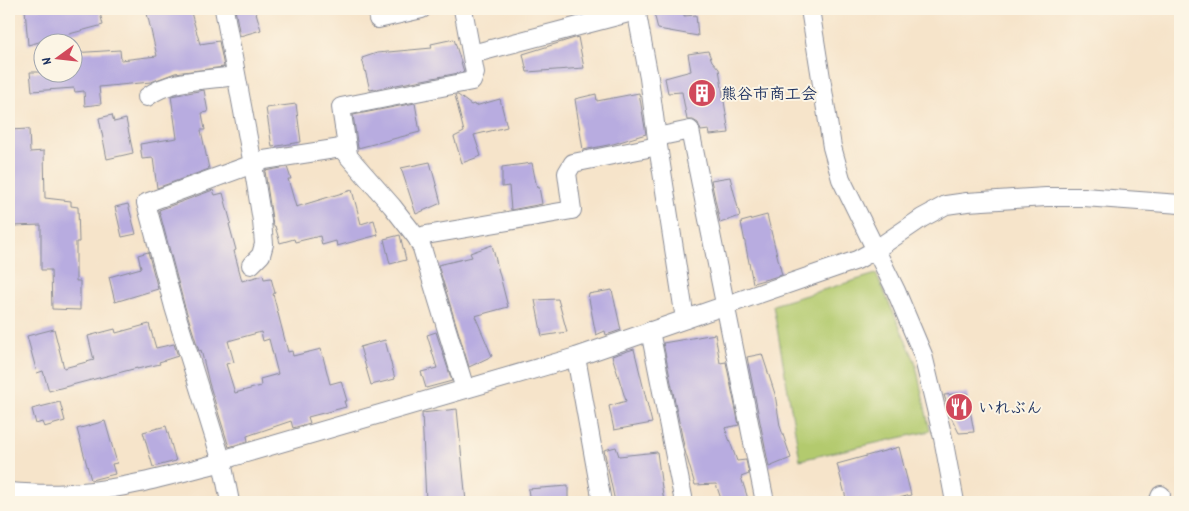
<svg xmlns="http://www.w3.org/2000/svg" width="1189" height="511" font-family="Dekko,'Klee One',sans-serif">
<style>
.green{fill:#b3ca6e;stroke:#677c66}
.building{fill:#b8ace0;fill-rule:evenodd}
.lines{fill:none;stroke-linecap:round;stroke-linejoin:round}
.minor-casing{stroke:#888a94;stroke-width:20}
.minor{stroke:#fff;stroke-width:18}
.labels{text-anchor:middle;stroke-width:4;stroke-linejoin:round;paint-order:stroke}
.poi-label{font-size:16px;font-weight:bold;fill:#1b2f5e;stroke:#fcf5e5;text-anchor:start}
</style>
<rect width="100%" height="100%" fill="#fcf5e5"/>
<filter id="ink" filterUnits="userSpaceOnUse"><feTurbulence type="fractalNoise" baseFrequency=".02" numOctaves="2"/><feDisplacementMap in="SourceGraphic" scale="10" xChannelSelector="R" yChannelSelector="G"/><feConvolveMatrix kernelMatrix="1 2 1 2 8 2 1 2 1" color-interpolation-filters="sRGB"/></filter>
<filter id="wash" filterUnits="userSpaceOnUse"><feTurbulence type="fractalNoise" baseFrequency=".0096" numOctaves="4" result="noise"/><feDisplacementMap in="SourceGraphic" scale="20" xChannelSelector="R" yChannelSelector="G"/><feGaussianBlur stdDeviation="1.12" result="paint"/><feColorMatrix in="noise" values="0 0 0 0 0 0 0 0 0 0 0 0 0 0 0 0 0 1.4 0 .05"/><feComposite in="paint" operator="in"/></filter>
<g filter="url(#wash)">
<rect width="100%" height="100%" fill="#f6e4ca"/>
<!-- green -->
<polygon class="green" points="876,274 915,361 930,431 800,460 773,305"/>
<g id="blocks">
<!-- building -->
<g class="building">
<polygon points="25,9 99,9 103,25 28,45"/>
<polygon points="146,9 190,9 200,44 219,41 224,67 175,73 151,82 99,87 101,104 85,106 84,91 75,92 74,88 32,91 30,72 72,72 72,53 120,50 121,60 157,56"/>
<polygon points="235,9 255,9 261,30 240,36"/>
<polygon points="653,9 684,9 684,16 696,15 698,36 658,29"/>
<polygon points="578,37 584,68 527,72 523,54"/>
<polygon points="454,39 464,72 370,90 362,58 377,53 432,48 431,44"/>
<polygon points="708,51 712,61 719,69 729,133 710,135 709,130 701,131 698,123 693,120 687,120 682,92 668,93 665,78 691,71 688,54"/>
<polygon points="204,90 208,112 202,113 205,130 201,130 209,169 157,188 153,158 142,159 140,144 177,138 171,96"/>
<polygon points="639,93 646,134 613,144 583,150 575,99 596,94 597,101"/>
<polygon points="455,95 458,95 471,105 474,104 475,106 500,99 507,127 474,135 481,156 462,163 454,137 464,132"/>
<polygon points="415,103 420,132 358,148 353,115"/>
<polygon points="296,104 301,142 272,147 266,108"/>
<polygon points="112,115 114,122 126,119 133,153 107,159 99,118"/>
<polygon points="29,129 30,152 44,151 45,198 71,201 71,206 78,207 79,242 76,242 76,281 80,281 80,310 52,309 51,270 41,270 41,225 13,226 12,185 9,185 9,130"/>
<polygon points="430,162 441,203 416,214 401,168"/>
<polygon points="532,163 537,188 539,187 542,204 511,210 509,186 502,187 502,167"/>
<polygon points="287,167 291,179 288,179 296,207 352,190 361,224 374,220 378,235 337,246 336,241 322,245 320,236 295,242 294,239 280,243 275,226 273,226 265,171"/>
<polygon points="730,177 740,216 720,223 711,180"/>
<path d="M213 190 215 195 223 193 231 223 229 224 236 250 234 251 242 281 263 275 264 279 271 278 275 293 273 294 288 352 292 351 293 356 321 349 330 384 341 381 347 401H344L346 407 308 417 310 423 293 428 291 421 247 436 248 441 229 447 209 383 201 350 199 351 184 304 159 210ZM261 332 263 341 269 339 278 374 260 379 261 386 235 393 226 364 234 362 228 341Z"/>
<polygon points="128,204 136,234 122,237 115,207"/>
<polygon points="767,215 782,275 753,283 741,222"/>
<polygon points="400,235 406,260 390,264 384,239"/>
<polygon points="492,245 508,307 475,316 492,356 469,367 438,265 472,257 470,253"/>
<polygon points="148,252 158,289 115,302 109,277 141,268 138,255"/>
<polygon points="612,290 621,330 606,335 605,331 596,335 588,294"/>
<polygon points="558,299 567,332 542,336 535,300"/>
<polygon points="149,324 156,348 174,344 178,356 159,362 160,364 137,369 137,368 49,391 43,371 37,373 27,336 54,329 64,368 94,360 88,336 115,329 116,333"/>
<polygon points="436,332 452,381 426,388 421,372 437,368 427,335"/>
<polygon points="715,334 720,363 726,362 739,425 725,428 737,461 746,460 749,474 741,477 749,502 722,502 716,484 695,485 685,451 663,343"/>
<polygon points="385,340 395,379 371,385 360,347"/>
<polygon points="634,349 652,423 614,430 609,406 626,401 612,356"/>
<polygon points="762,354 775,394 780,426 791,458 769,467 747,357"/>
<polygon points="967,393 974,432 959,433 952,419 944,395"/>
<polygon points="60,402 65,421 44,427 42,422 36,424 32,409"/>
<polygon points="457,409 466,502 441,502 441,500 426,501 422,413"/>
<polygon points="105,421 117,463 112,464 115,474 91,480 77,429"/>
<polygon points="166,426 176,461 153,467 143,432"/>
<polygon points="616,447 619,456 657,452 664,502 615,502 604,450"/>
<polygon points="899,447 911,495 883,502 847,502 837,464"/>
<polygon points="568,486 568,502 530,502 528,489"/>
</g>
</g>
</g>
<g filter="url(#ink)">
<use href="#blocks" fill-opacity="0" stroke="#888a94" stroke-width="1"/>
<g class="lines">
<!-- minor casing -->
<g class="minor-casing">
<g id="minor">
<polyline points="224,9 253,165 262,221 264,244 261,255 251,265"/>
<polyline points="636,9 649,78 658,146 685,319"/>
<polyline points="810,9 832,147 841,179 896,291 923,355 943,438 955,502"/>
<polyline points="378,19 422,9"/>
<polyline points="472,54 636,11"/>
<path d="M147 97C169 79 208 80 236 76"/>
<polyline points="657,137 690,130 765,502"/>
<polyline points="348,154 341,107 472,81 475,73 463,9"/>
<polyline points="417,238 426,235 572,210 567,173 573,163 658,146"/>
<polyline points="650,331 684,502"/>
<polyline points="576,357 602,502"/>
<path d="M9 492C33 494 58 495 82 492 129 488 176 474 222 462L232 457 576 357 857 260 875 250 922 218 946 205 967 202 1046 197H1084L1180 204"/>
<polyline points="230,502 222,462 174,307 146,203 264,160 341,148 392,206 417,238 422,248 465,389"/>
<polyline points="1158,502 1161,495"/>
</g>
</g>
<!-- minor -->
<use href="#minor" class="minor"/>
</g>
</g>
<!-- icons -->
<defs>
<g id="building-disc" transform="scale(1.4375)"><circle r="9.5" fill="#d1495b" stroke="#fcf5e5"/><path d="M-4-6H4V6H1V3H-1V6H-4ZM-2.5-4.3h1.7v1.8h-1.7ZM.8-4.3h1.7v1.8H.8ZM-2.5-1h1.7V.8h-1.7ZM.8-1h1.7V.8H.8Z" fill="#fff"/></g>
<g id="restaurant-disc" transform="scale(1.4375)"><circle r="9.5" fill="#d1495b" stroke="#fcf5e5"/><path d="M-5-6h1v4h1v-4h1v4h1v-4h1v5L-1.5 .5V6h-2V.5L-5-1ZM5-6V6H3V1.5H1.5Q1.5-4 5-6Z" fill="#fff"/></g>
</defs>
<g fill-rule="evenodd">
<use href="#building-disc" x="702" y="93"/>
<use href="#restaurant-disc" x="959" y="407"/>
</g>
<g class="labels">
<!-- poi labels -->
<g class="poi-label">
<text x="721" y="99">熊谷市商工会</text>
<text x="978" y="413">いれぶん</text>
</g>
</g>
<!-- margin -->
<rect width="1189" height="511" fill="none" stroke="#fcf5e5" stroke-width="30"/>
<!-- north arrow -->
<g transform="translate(58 58) rotate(255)"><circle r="24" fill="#fcf5e5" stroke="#a2a6af"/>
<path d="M0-4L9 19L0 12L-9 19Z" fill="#d1495b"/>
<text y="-8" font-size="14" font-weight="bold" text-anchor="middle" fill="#1b2f5e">N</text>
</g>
</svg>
